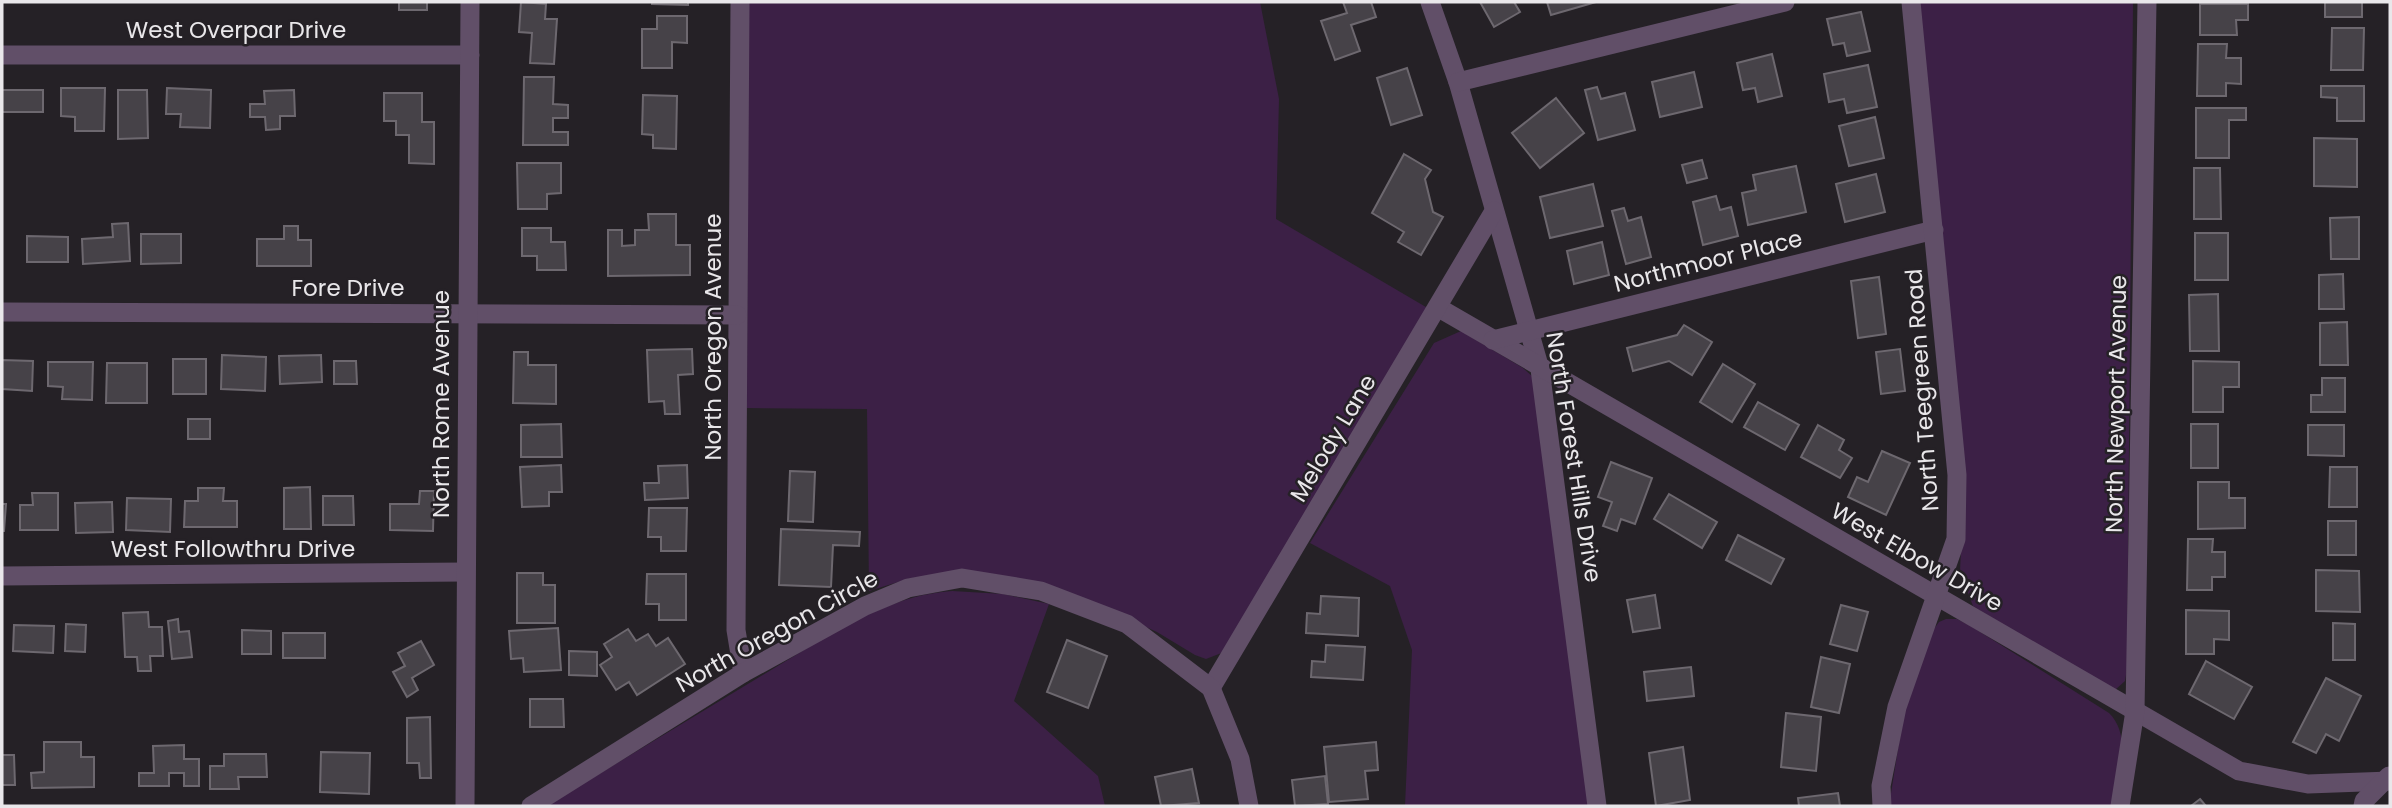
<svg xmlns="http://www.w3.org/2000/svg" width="2392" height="808" font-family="Poppins,sans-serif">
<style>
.green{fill:#3c2046}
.building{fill:#464248;stroke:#6d686f;stroke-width:2}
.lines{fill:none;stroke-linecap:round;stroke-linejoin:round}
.minor{stroke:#614f68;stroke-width:19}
.labels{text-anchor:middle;stroke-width:5;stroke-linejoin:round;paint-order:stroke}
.street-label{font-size:23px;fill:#e9e7ea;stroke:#252126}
</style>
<rect width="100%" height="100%" fill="#252126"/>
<!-- green -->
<g class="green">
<polygon points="748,2 1260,2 1279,99 1276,219 1431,310 1224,652 1206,659 1195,655 1157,632 1115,613 911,578 869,591 867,409 747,408"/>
<polygon points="1918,2 2133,2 2127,669 2125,681 2115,690 2106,689 1973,606 1960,572 1961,548"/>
<polygon points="1461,331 1523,368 1533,377 1590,806 1405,806 1412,650 1390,586 1310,543 1434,343"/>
<path d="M952 591 1003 594 1049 604 1014 701 1098 776 1105 806H546L842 627C879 609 910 594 952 591Z"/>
<path d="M1946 619H1957L1969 625 2109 713C2133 737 2118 776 2113 806H1889L1903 717 1931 633 1939 622Z"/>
</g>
<!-- building -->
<g class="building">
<rect x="399" y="2" width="28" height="8"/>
<polygon points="521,2 546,4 545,19 557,19 554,64 530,63 532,33 519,32"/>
<polygon points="652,2 688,2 688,5 652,4"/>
<polygon points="1343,2 1371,2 1376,17 1351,25 1360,51 1335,60 1321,21 1347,13"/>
<polygon points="1480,2 1514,2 1520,12 1494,27"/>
<polygon points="1547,2 1596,2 1551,15"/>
<rect x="2325" y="2" width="37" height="15"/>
<polygon points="2200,4 2248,4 2248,20 2236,20 2237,35 2200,35"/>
<polygon points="1861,12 1870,51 1847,56 1844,43 1833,45 1827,19"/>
<polygon points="657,16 687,16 687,43 672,42 672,68 642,68 642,29 657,29"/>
<polygon points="2332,28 2364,28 2363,70 2331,70"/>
<polygon points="2198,44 2227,44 2226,58 2241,58 2241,84 2226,83 2226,96 2197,96"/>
<polygon points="1772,54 1782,96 1758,102 1755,88 1743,90 1737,63"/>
<polygon points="1868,65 1877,107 1847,113 1844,99 1829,102 1824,74"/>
<polygon points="1407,68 1422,115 1391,125 1377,78"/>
<polygon points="1694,72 1702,107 1660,117 1652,82"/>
<polygon points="524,77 554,77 553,104 568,105 568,118 553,118 553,132 568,132 568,145 523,145"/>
<polygon points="2321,86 2364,86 2364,121 2337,121 2337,98 2321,97"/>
<polygon points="1597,87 1601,99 1625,93 1635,130 1598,140 1585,90"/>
<polygon points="61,88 105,88 104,131 75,131 75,117 61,116"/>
<polygon points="167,88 211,90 210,128 180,127 181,114 166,114"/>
<rect x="2" y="90" width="41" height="22"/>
<polygon points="118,90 147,90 148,138 118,139"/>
<polygon points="294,90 295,116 280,116 280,129 266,130 265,117 250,117 250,104 265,104 264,91"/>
<polygon points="384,93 422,93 422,122 434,122 434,164 409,163 409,135 396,135 396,121 384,121"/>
<polygon points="643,95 677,96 676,149 653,148 653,135 642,134"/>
<polygon points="1556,98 1584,133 1540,168 1512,133"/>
<polygon points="2196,108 2246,108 2246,120 2229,120 2229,158 2196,158"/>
<polygon points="1875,117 1884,158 1849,166 1839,126"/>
<polygon points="2314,138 2357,139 2357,187 2314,186"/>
<polygon points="1404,154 1431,170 1425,179 1433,212 1443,217 1421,255 1398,242 1404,232 1372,213"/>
<polygon points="1702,160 1707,178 1687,183 1682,165"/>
<polygon points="517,163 561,163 561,193 547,194 547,209 518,209"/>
<polygon points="1796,166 1806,212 1748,225 1742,193 1756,190 1753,175"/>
<polygon points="2194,168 2220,168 2221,219 2194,219"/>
<polygon points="1876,174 1885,212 1845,222 1836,184"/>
<polygon points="1593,184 1603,226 1550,238 1540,197"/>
<polygon points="1716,196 1720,210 1731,207 1738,236 1703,245 1693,202"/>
<polygon points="1624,208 1628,221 1641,217 1651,257 1626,264 1612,211"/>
<polygon points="648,214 676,214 676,245 690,245 690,275 608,276 608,230 622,230 622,246 635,245 635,230 649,230"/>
<polygon points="2359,217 2359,259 2331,259 2330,218"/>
<polygon points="128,223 130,261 83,264 82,239 113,237 112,224"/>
<polygon points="284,226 298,226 298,240 311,240 311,266 257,266 257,239 284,239"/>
<polygon points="522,228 551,228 551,242 565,242 566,270 537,270 537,256 522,256"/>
<rect x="2195" y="233" width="33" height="47"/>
<polygon points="141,234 181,234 181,263 141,264"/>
<polygon points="27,236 68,237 68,262 27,262"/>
<polygon points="1602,242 1609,275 1574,284 1567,251"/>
<polygon points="2343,274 2344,309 2319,309 2319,275"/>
<polygon points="1879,277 1886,334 1858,338 1851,281"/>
<polygon points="2218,294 2219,351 2190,351 2189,295"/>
<polygon points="2347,322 2348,365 2320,365 2320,323"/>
<polygon points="1684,325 1712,342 1692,375 1669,361 1633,371 1627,348 1677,335"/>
<polygon points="692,349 693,374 678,375 680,414 665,414 664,401 649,402 647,350"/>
<polygon points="1900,349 1905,391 1881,394 1876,352"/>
<polygon points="514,352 528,352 528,365 556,365 556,404 513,403"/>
<polygon points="222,355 266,357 265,391 221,389"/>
<polygon points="321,355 322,382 280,384 279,356"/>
<rect x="173" y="359" width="33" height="35"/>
<polygon points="2,360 33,361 32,391 2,389"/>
<polygon points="334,361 356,361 357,384 334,384"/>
<polygon points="2193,361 2239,362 2239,387 2223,387 2223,412 2193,412"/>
<polygon points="48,362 93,362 92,400 62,399 63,387 48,386"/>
<polygon points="107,363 147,363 147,403 106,403"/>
<polygon points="1723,364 1755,384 1732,422 1700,402"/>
<polygon points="2322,378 2345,378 2345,412 2311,412 2311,395 2322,395"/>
<polygon points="1758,402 1799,425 1785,450 1744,427"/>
<rect x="188" y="419" width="22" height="20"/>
<polygon points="561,424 562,457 521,457 521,425"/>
<rect x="2191" y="424" width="27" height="44"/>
<polygon points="1818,425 1844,440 1839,450 1852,458 1840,478 1801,457"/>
<polygon points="2308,425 2344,425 2344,456 2308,455"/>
<polygon points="1882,451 1910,463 1886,515 1848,497 1857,477 1868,482"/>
<polygon points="1611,462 1652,478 1635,524 1621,519 1617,531 1603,526 1612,502 1598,497"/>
<polygon points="561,465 562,492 549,492 549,506 522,507 520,467"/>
<polygon points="687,465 688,498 645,500 644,483 659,483 658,466"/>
<polygon points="2330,467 2357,467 2357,507 2329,507"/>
<polygon points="790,471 815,472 813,522 788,521"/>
<polygon points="2198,482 2229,482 2229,498 2245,498 2245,528 2198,529"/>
<polygon points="310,487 311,529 284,529 284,488"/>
<polygon points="198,488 224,488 223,501 237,501 237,527 184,527 185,501 198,501"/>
<polygon points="420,491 434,491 433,531 390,530 390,504 419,504"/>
<polygon points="32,493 58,493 58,530 20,530 20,505 33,505"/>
<polygon points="1669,494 1717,522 1702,548 1654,519"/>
<polygon points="323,496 353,496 354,525 323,525"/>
<polygon points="127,498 171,499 170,532 126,530"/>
<polygon points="112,502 113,532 76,533 75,503"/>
<polygon points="2,504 6,504 4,531 2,531"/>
<polygon points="649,508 687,508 686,551 661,551 661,537 648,537"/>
<rect x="2328" y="521" width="28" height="34"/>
<polygon points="781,529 860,532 859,546 833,545 831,587 779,585"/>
<polygon points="1738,535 1784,559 1771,584 1726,560"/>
<polygon points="2188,539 2213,539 2212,552 2225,552 2225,577 2212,577 2212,590 2187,590"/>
<polygon points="2316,570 2359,571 2360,612 2316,611"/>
<polygon points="517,573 543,573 543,585 555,585 555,623 517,623"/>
<polygon points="647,574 686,574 686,620 659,620 659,604 646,604"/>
<polygon points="1655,595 1660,628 1633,632 1627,600"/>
<polygon points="1321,596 1359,598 1358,636 1306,633 1307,613 1320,614"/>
<polygon points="1841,605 1868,612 1857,651 1830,644"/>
<polygon points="2186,610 2229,611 2229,640 2214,639 2214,654 2186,654"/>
<polygon points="148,612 149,627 162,627 163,656 150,656 151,671 138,671 137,657 125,657 123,613"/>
<polygon points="178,619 179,632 189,631 192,657 172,659 168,621"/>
<polygon points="2333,623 2355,624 2355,660 2333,660"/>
<polygon points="66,624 86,625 85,652 65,651"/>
<polygon points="14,625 54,626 53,653 13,651"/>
<polygon points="558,628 561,670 524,672 523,658 511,659 509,631"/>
<polygon points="628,629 636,641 648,634 656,646 668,638 685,664 637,695 629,682 616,690 600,665 612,657 604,644"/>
<polygon points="242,630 271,631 271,654 242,654"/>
<rect x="283" y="633" width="42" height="25"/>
<polygon points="1067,640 1107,656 1088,708 1047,692"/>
<polygon points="421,641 434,665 412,678 418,690 407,697 393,672 405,666 398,653"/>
<polygon points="1326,645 1365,647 1363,680 1311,677 1312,661 1325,662"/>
<polygon points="569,651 597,652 597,676 569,675"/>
<polygon points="1821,657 1850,664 1839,713 1811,707"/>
<polygon points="2206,661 2252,687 2234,719 2189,694"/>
<polygon points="1691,667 1694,696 1647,701 1644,672"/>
<polygon points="2326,678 2361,696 2339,741 2326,734 2316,753 2293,742"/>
<polygon points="530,699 563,699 564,727 530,727"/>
<polygon points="1786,713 1821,717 1816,771 1781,767"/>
<polygon points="430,717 431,778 420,778 419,763 407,763 407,718"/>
<polygon points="44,742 81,742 81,757 94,757 94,787 32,788 31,773 44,772"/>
<polygon points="1376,742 1378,770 1365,771 1368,799 1329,802 1324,747"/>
<polygon points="184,745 184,759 199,759 199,786 184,786 184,773 169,773 169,786 139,786 139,773 154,773 153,746"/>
<polygon points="1683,747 1690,800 1656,806 1649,753"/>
<polygon points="321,752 370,753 369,794 320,792"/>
<polygon points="224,754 266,754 267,777 238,777 239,789 210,789 210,766 224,766"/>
<polygon points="2,755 14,755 15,785 2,785"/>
<polygon points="1192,769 1199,803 1161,806 1155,777"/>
<polygon points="1325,776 1328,804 1295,806 1292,780"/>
<polygon points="1838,793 1840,806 1799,806 1798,798"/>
<polygon points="2200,799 2206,806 2191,806"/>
</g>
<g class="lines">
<!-- minor -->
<g class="minor">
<polyline points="740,2 736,630 743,673"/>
<polyline points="1430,2 1458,82 1540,369 1597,806"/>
<polyline points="2,55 470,55"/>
<polyline points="1458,82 1785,2"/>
<polyline points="1439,308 2239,771 2308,784 2390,781"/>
<polyline points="2,312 737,315"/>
<polyline points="1493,340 1934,230"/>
<polyline points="2,576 465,572"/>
<polyline points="1211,688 1494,211"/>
<polyline points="465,806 470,2"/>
<polyline points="531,806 743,673 865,606 908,588 962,578 1041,591 1127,624 1211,688 1240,759 1249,806"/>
<polyline points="1882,806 1881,786 1897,707 1956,539 1957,475 1911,2"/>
<polyline points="2120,806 2135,711 2147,2"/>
<polyline points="2363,806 2364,801 2389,776"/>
</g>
</g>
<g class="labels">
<!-- street labels -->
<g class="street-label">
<text x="236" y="38">West Overpar Drive</text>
<text transform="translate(1708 261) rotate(-14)" y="8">Northmoor Place</text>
<text x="348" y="296">Fore Drive</text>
<text transform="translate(713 337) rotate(-90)" y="8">North Oregon Avenue</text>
<text transform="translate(1922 390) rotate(-94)" y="8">North Teegreen Road</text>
<text transform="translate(441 404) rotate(-90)" y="8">North Rome Avenue</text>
<text transform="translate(2116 404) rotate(-89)" y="8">North Newport Avenue</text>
<text transform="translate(1333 438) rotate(-59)" y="8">Melody Lane</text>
<text transform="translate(1574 457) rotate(81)" y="8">North Forest Hills Drive</text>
<text x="233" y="557">West Followthru Drive</text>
<text transform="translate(1917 557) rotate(30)" y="8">West Elbow Drive</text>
<text transform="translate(777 631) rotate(-29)" y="8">North Oregon Circle</text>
</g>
</g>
<!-- border -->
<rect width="2392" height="808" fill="none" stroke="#e9e7ea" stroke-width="7"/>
</svg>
